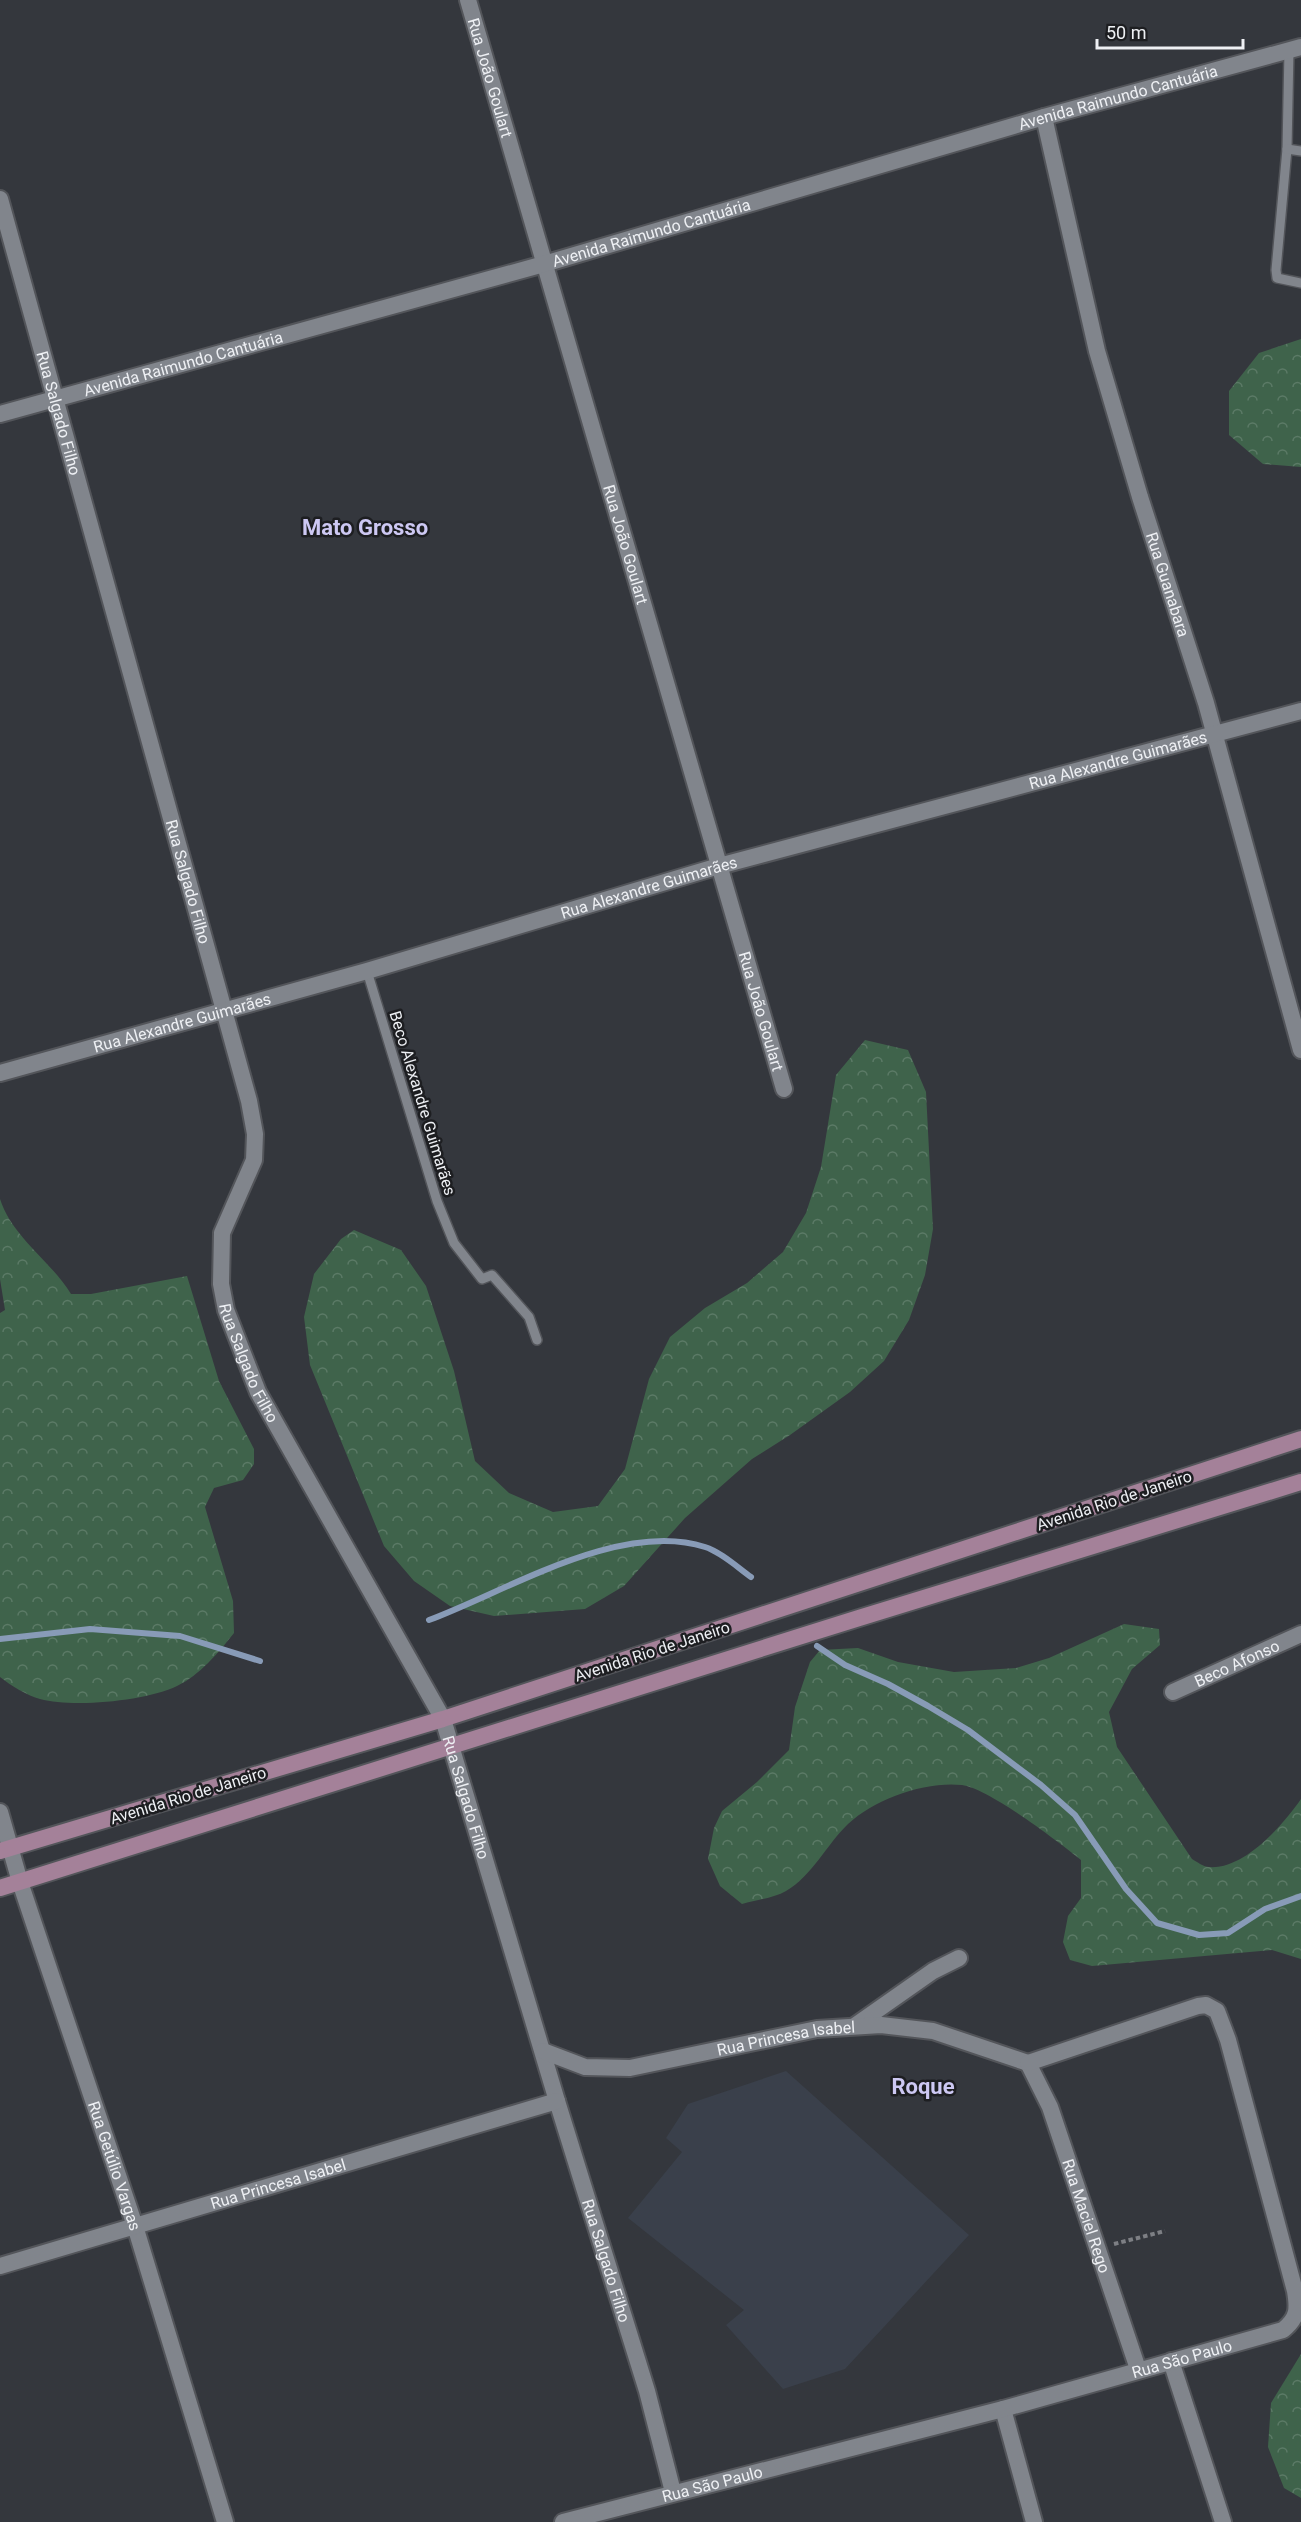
<svg xmlns="http://www.w3.org/2000/svg" width="1301" height="2522" font-family="Roboto,sans-serif">
<style>
.built{fill:#3a404b}
.forest{fill:url(#forest-crowns)}
.lines{fill:none;stroke-linecap:round;stroke-linejoin:round}
.stream{stroke:#889bb7;stroke-width:6}
.service-casing{stroke:#53555a;stroke-width:12}
.minor-casing{stroke:#53555a;stroke-width:20}
.secondary-casing{stroke:#53555a;stroke-width:20}
.path{stroke:#7d7f84;stroke-width:4;stroke-dasharray:4.5 3;stroke-linecap:butt}
.service{stroke:#81858c;stroke-width:9}
.minor{stroke:#81858c;stroke-width:16}
.secondary{stroke:#a48199;stroke-width:16}
.labels{text-anchor:middle;stroke-width:5;stroke-linejoin:round;paint-order:stroke}
.street-label{font-size:16px;fill:#eef0f4;stroke:#1d1e21}
.district-label{font-size:22px;font-weight:bold;fill:#cdc8f3;stroke:#1d1e21}
</style>
<defs>
<pattern id="forest-crowns" width="20" height="18" patternUnits="userSpaceOnUse" patternTransform="scale(1.5)"><rect width="20" height="18" fill="#3f634b"/><path d="M2 6a3 3 0 1 1 6 0M12 15a3 3 0 1 1 6 0" fill="none" stroke="#5b7a66"/></pattern>
</defs>
<rect width="100%" height="100%" fill="#34373d"/>
<!-- built -->
<polygon class="built" points="786,2071 969,2235 845,2369 783,2389 726,2325 744,2310 628,2218 682,2152 666,2138 688,2104"/>
<!-- forest -->
<g class="forest">
<polygon points="1301,339 1301,467 1263,464 1229,435 1229,391 1259,353"/>
<polygon points="865,1040 908,1050 926,1092 933,1229 925,1275 909,1320 884,1361 850,1392 790,1435 752,1459 685,1518 624,1586 585,1609 494,1616 450,1606 414,1581 384,1546 310,1365 304,1317 314,1274 341,1239 354,1230 401,1250 426,1286 454,1371 475,1461 509,1493 553,1512 598,1506 625,1469 649,1379 670,1337 705,1308 747,1283 783,1252 806,1213 821,1167 836,1075"/>
<path d="M0 1199C12 1237 51 1261 71 1294H91L187 1276 219 1381 254 1449V1464L243 1480 214 1488 205 1507 233 1601 234 1633C218 1653 200 1675 177 1686 146 1701 74 1708 40 1699 28 1696 10 1685 0 1677V1313L5 1310 0 1279Z"/>
<path d="M1124 1624 1159 1629 1160 1645 1132 1669 1109 1712 1117 1747 1192 1859C1197 1862 1204 1867 1209 1867 1244 1870 1283 1825 1301 1799V1959L1272 1950 1092 1966 1070 1960 1063 1942 1068 1916 1081 1898V1860C1059 1842 988 1788 962 1785 925 1781 875 1799 848 1824 827 1844 812 1876 786 1891 774 1898 756 1900 742 1904L720 1886 708 1859 714 1828 722 1811 757 1782 789 1750 795 1707 810 1662 820 1650 858 1648 898 1662 954 1672 1016 1668 1049 1658Z"/>
<polygon points="1301,2354 1301,2498 1284,2488 1268,2447 1271,2403"/>
</g>
<g class="lines">
<!-- stream -->
<g class="stream">
<path d="M429 1620C507 1591 620 1520 705 1547 721 1552 737 1567 751 1577"/>
<polyline points="0,1639 90,1629 180,1636 260,1661"/>
<polyline points="817,1646 845,1665 888,1684 928,1706 968,1730 1041,1785 1075,1815 1126,1889 1157,1923 1199,1935 1228,1933 1265,1909 1301,1896"/>
</g>
<!-- service casing -->
<g class="service-casing">
<g id="service">
<polyline points="1289,50 1287,149 1276,270 1277,278 1301,283"/>
<polyline points="1287,149 1301,151"/>
<polyline points="367,971 437,1201 454,1243 482,1279 492,1275 529,1317 537,1340"/>
</g>
</g>
<!-- minor casing -->
<g class="minor-casing">
<g id="minor">
<path id="s1" d="M468 0 784 1089"/>
<path id="s2" d="M1044 117 1097 351 1140 497 1206 703 1301 1050"/>
<path id="s3" d="M0 199 249 1101 255 1134 254 1160 222 1233 221 1284 226 1310 258 1392 443 1719 557 2101 647 2391 673 2492"/>
<path id="s4" d="M0 414 544 264 1044 117 1301 47"/>
<path id="s5" d="M0 1073 367 971 719 866 1301 711"/>
<path id="s6" d="M1173 1692 1301 1634"/>
<path id="s7" d="M0 1812 20 1882 135 2226 225 2522"/>
<polyline points="856,2025 933,1971 959,1958"/>
<path id="s8" d="M543 2051 585 2067 630 2068 817 2029 881 2025 933 2031 1028 2063"/>
<path id="s9" d="M1028 2063 1050 2107 1138 2369"/>
<path id="s10" d="M0 2266 557 2101"/>
<polyline points="1171,2361 1223,2522"/>
<polyline points="1003,2409 1034,2522"/>
<path id="s11" d="M563 2522 1003 2409 1283 2330C1298 2318 1298 2309 1295 2291L1228 2040 1217 2011 1206 2005 1198 2006 1028 2063"/>
</g>
</g>
<!-- secondary casing -->
<g class="secondary-casing">
<g id="secondary">
<polyline points="0,1851 443,1719 1301,1439"/>
<polyline points="0,1888 859,1618 1301,1482"/>
</g>
</g>
<!-- path -->
<polyline class="path" points="1114,2244 1165,2231"/>
<!-- service -->
<use href="#service" class="service"/>
<!-- minor -->
<use href="#minor" class="minor"/>
<!-- secondary -->
<use href="#secondary" class="secondary"/>
</g>
<g class="labels">
<!-- street labels -->
<g class="street-label">
<text dy="6" stroke="none"><textPath href="#s1" startOffset="81">Rua João Goulart</textPath></text>
<text dy="6" stroke="none"><textPath href="#s4" startOffset="1162">Avenida Raimundo Cantuária</textPath></text>
<text dy="6" stroke="none"><textPath href="#s4" startOffset="676">Avenida Raimundo Cantuária</textPath></text>
<text dy="6" stroke="none"><textPath href="#s4" startOffset="190">Avenida Raimundo Cantuária</textPath></text>
<text dy="6" stroke="none"><textPath href="#s3" startOffset="222">Rua Salgado Filho</textPath></text>
<text dy="6" stroke="none"><textPath href="#s1" startOffset="567">Rua João Goulart</textPath></text>
<text dy="6" stroke="none"><textPath href="#s2" startOffset="484">Rua Guanabara</textPath></text>
<text dy="6" stroke="none"><textPath href="#s5" startOffset="1161">Rua Alexandre Guimarães</textPath></text>
<text dy="6" stroke="none"><textPath href="#s3" startOffset="708">Rua Salgado Filho</textPath></text>
<text dy="6" stroke="none"><textPath href="#s5" startOffset="675">Rua Alexandre Guimarães</textPath></text>
<text dy="6" stroke="none"><textPath href="#s1" startOffset="1053">Rua João Goulart</textPath></text>
<text dy="6" stroke="none"><textPath href="#s5" startOffset="189">Rua Alexandre Guimarães</textPath></text>
<text transform="translate(423 1103) rotate(73)" y="6">Beco Alexandre Guimarães</text>
<text dy="6" stroke="none"><textPath href="#s3" startOffset="1210">Rua Salgado Filho</textPath></text>
<text transform="translate(1114 1500) rotate(-18)" y="6">Avenida Rio de Janeiro</text>
<text transform="translate(652 1651) rotate(-18)" y="6">Avenida Rio de Janeiro</text>
<text dy="6" stroke="none"><textPath href="#s6" startOffset="70">Beco Afonso</textPath></text>
<text transform="translate(188 1795) rotate(-17)" y="6">Avenida Rio de Janeiro</text>
<text dy="6" stroke="none"><textPath href="#s3" startOffset="1698">Rua Salgado Filho</textPath></text>
<text dy="6" stroke="none"><textPath href="#s8" startOffset="249">Rua Princesa Isabel</textPath></text>
<text dy="6" stroke="none"><textPath href="#s7" startOffset="372">Rua Getúlio Vargas</textPath></text>
<text dy="6" stroke="none"><textPath href="#s10" startOffset="290">Rua Princesa Isabel</textPath></text>
<text dy="6" stroke="none"><textPath href="#s9" startOffset="164">Rua Maciel Rego</textPath></text>
<text dy="6" stroke="none"><textPath href="#s3" startOffset="2182">Rua Salgado Filho</textPath></text>
<text dy="6" stroke="none"><textPath href="#s11" startOffset="640">Rua São Paulo</textPath></text>
<text dy="6" stroke="none"><textPath href="#s11" startOffset="154">Rua São Paulo</textPath></text>
</g>
<!-- district labels -->
<g class="district-label">
<text x="365" y="535">Mato Grosso</text>
<text x="923" y="2094">Roque</text>
</g>
</g>
<!-- scale -->
<path d="M1097 39v9h146v-9" fill="none" stroke="#eef0f4" stroke-width="3"/>
<text x="1106" y="39" font-size="18" fill="#eef0f4" stroke="#1d1e21" stroke-width="4.5" paint-order="stroke">50 m</text>
</svg>
